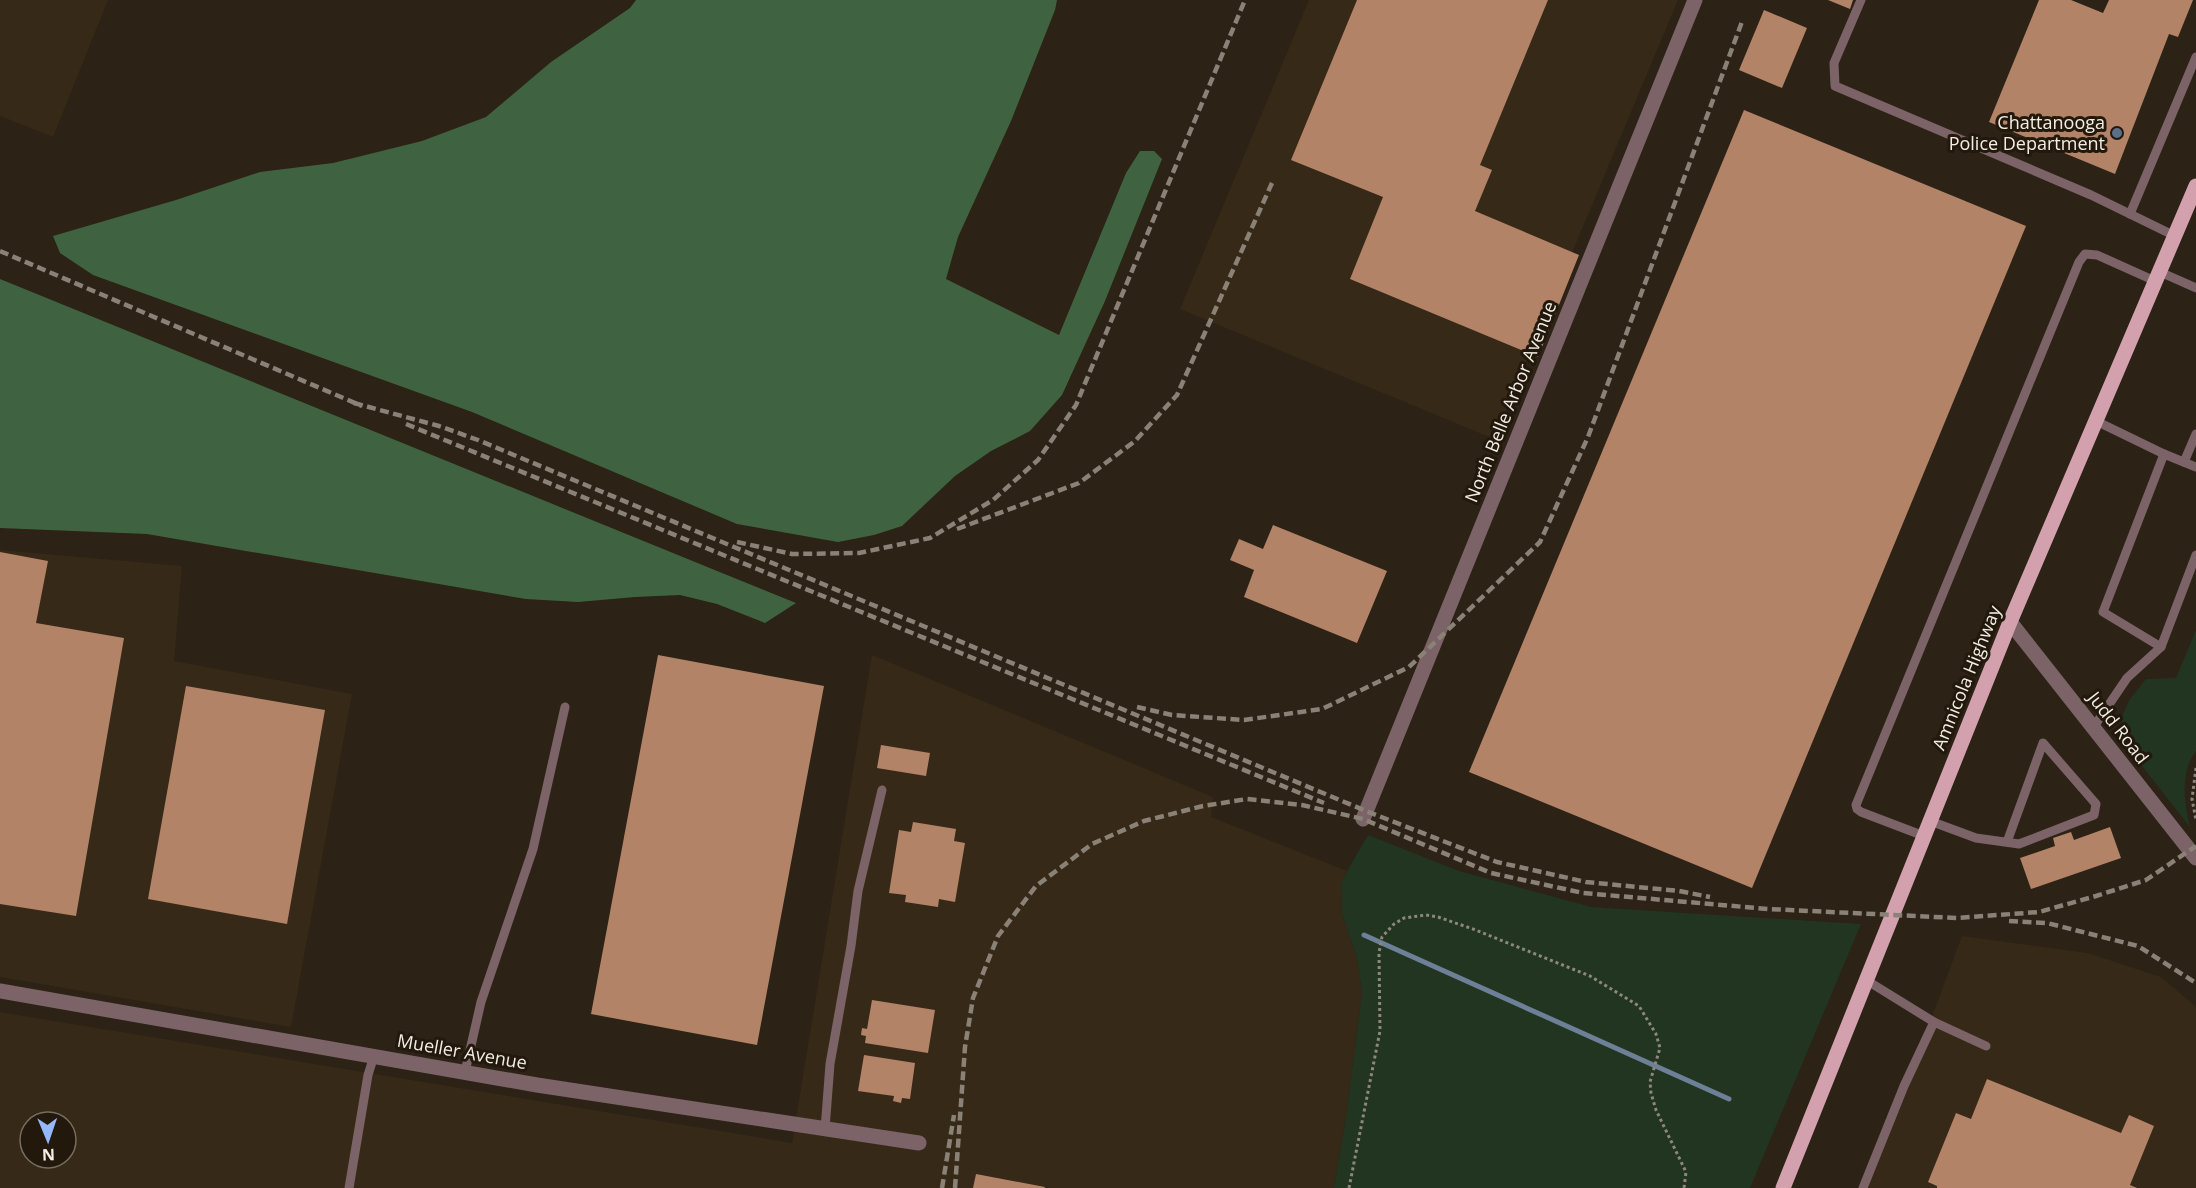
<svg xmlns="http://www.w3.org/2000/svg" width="2196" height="1188" font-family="'Open Sans',sans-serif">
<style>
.built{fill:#372917;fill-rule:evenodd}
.green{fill:#213521}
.forest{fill:#3f6340}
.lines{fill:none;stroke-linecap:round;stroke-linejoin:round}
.stream{stroke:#6d8097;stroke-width:5}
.building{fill:#b38368}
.path{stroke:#8f877c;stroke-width:3;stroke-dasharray:3 3;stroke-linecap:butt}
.service{stroke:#7b6368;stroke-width:9}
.minor{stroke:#7b6368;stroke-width:15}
.primary{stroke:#d3a1ad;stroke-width:15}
.rail{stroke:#8a8277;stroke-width:4.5;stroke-dasharray:9 4.5;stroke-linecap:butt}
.service-dot{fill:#5c6f8a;stroke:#22190c;stroke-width:2}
.labels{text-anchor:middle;stroke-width:6;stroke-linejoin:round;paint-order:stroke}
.poi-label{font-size:18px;fill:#f3ede4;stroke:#22190c;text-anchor:end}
.street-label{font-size:18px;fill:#f3ede4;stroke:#22190c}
</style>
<rect width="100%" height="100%" fill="#2c2215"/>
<!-- built -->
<g class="built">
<polygon points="0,0 108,0 53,137 0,116"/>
<polygon points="1309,0 1678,0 1494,439 1180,309"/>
<polygon points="0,550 182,566 174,661 352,694 291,1027 0,977"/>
<path d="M872 655 1213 797 1211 817 1347 871 1341 885 1342 914 1357 958 1362 992 1346 1117 1334 1188H0V1012L792 1143ZM30 1122H66V1158H30Z"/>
<polygon points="1962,936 2088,953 2161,977 2196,1007 2196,1188 1868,1188"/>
</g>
<!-- green -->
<g class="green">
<path d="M2196 630V751C2180 771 2184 803 2190 827L2124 743 2121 718 2130 699 2146 679 2176 678Z"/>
<polygon points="1368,835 1459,871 1591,907 1861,924 1750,1188 1334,1188 1346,1117 1362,992 1357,958 1342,914 1341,885 1347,871"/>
</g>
<!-- forest -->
<g class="forest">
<polygon points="636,0 1057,0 1055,10 1011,121 958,237 946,279 1059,335 1126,173 1140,151 1154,151 1162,159 1105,301 1062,395 1030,431 991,451 955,476 902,526 874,535 838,542 737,524 472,412 93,275 60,253 53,236 176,200 260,172 333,163 422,141 486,117 551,62 630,8"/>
<polygon points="0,279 727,575 796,603 765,623 717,604 680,595 635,597 578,602 526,599 147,534 0,528"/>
</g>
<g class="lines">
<!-- stream -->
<polyline class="stream" points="1364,935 1729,1099"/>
</g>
<!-- building -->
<g class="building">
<polygon points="1357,0 1548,0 1480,165 1492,170 1475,211 1579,255 1538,357 1350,279 1383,197 1291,160"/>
<polygon points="1828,0 1853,0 1850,9"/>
<polygon points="2039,0 2071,0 2103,13 2109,0 2193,0 2178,37 2169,34 2115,174 1989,122"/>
<polygon points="1764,10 1807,28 1782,88 1739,70"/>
<polygon points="1744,110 2026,226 1752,888 1469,772"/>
<polygon points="1273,525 1387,571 1357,643 1244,597 1254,570 1230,560 1239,539 1263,549"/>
<polygon points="0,552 48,561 36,623 124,638 76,916 0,904"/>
<polygon points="658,655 824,686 757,1045 591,1014"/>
<polygon points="186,686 325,710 287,924 148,899"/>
<polygon points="881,745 930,753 926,776 877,768"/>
<polygon points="913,822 956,829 954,841 965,843 955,902 939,899 938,907 905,902 906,895 889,893 899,830 911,832"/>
<polygon points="2110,827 2121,858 2031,889 2020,858 2055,846 2053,838 2071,832 2074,840"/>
<polygon points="872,1000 935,1010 928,1053 865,1043 866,1036 861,1035 862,1028 867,1029"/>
<polygon points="864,1055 915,1063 910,1099 902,1098 901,1103 893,1101 894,1096 858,1091"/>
<polygon points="1987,1079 2121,1133 2129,1115 2154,1126 2130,1185 2137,1188 1937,1188 1937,1186 1928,1182 1956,1113 1971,1119"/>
<polygon points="976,1174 1045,1187 1044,1188 973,1188"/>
</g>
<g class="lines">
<!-- path -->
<g class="path">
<polyline points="2196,768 2192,799 2196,820"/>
<polyline points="1349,1188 1380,1031 1379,953 1382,937 1394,924 1404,918 1426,915 1438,917 1473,929 1590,976 1639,1006 1656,1034 1660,1048 1650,1082 1651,1093 1656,1110 1686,1172 1684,1188"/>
</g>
<!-- service -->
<g class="service">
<polyline points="1861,0 1834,63 1835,86 2091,195 2175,236"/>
<polyline points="2130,214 2196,57"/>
<polyline points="2160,272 2196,288"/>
<polyline points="2096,421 2164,454"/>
<polyline points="2184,462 2196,434"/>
<polyline points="2161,647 2103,612 2164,454 2196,467"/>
<polyline points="2093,728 2127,678 2161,647 2196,555"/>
<polyline points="1930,821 1976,838 2019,844 2094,815 2096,804 2043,743 2007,842"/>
<polyline points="1924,836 1861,812 1857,809 1856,805 2079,262 2085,254 2097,255 2155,281"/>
<polyline points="1934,1022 1986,1046"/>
<polyline points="465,1072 481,1002 533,849 565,707"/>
<polyline points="825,1129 830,1064 851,946 858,891 882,790"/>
<polyline points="349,1188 368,1075 374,1056"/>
<polyline points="1863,1188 1904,1086 1934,1022 1866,980"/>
</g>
<!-- minor -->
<g class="minor">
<polyline points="2010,622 2196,858"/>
<polyline points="1363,819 1695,0"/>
<polyline points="0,991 537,1085 919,1143"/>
</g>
<!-- primary -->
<polyline class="primary" points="1783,1188 2010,622 2196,186"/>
<!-- rail -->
<g class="rail">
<polyline points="0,251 362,406"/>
<polyline points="354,403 439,426 478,440 1366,811 1497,862 1586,882 1679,891 1710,897"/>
<polyline points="406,424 1324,803"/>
<polyline points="957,529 1079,483 1135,441 1177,395 1272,183"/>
<polyline points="737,542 792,554 859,553 930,538 993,500 1038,460 1076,405 1245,0"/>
<polyline points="1137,707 1172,715 1244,720 1322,709 1409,667 1540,542 1588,437 1743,19"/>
<polyline points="2009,921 2047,923 2138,946 2196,983"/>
<polyline points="942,1188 954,1115"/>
<polyline points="955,1188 965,1047 973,998 998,936 1036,886 1092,844 1144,821 1203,806 1247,799 1302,805 1363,819 1491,873 1583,893 1768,909 1957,918 2039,912 2096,896 2146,880 2196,846"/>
</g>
</g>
<!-- markers -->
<circle class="service-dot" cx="2117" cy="133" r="6"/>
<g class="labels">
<!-- poi labels -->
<g class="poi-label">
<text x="2105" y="129">Chattanooga<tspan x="2105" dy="21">Police Department</tspan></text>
</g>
<!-- street labels -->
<g class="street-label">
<text transform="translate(1511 402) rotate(-68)" y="6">North Belle Arbor Avenue</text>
<text transform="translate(1967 678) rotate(-68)" y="6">Amnicola Highway</text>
<text transform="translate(2118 728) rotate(52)" y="6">Judd Road</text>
<text transform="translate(462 1052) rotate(10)" y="6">Mueller Avenue</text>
</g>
</g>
<!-- north arrow -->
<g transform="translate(48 1140) rotate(178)"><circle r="28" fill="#22190c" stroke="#766e62" stroke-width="1.5"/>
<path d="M0-4.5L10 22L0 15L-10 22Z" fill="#95b7fd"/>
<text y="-9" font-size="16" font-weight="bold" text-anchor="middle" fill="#f3ede4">N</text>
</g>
</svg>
